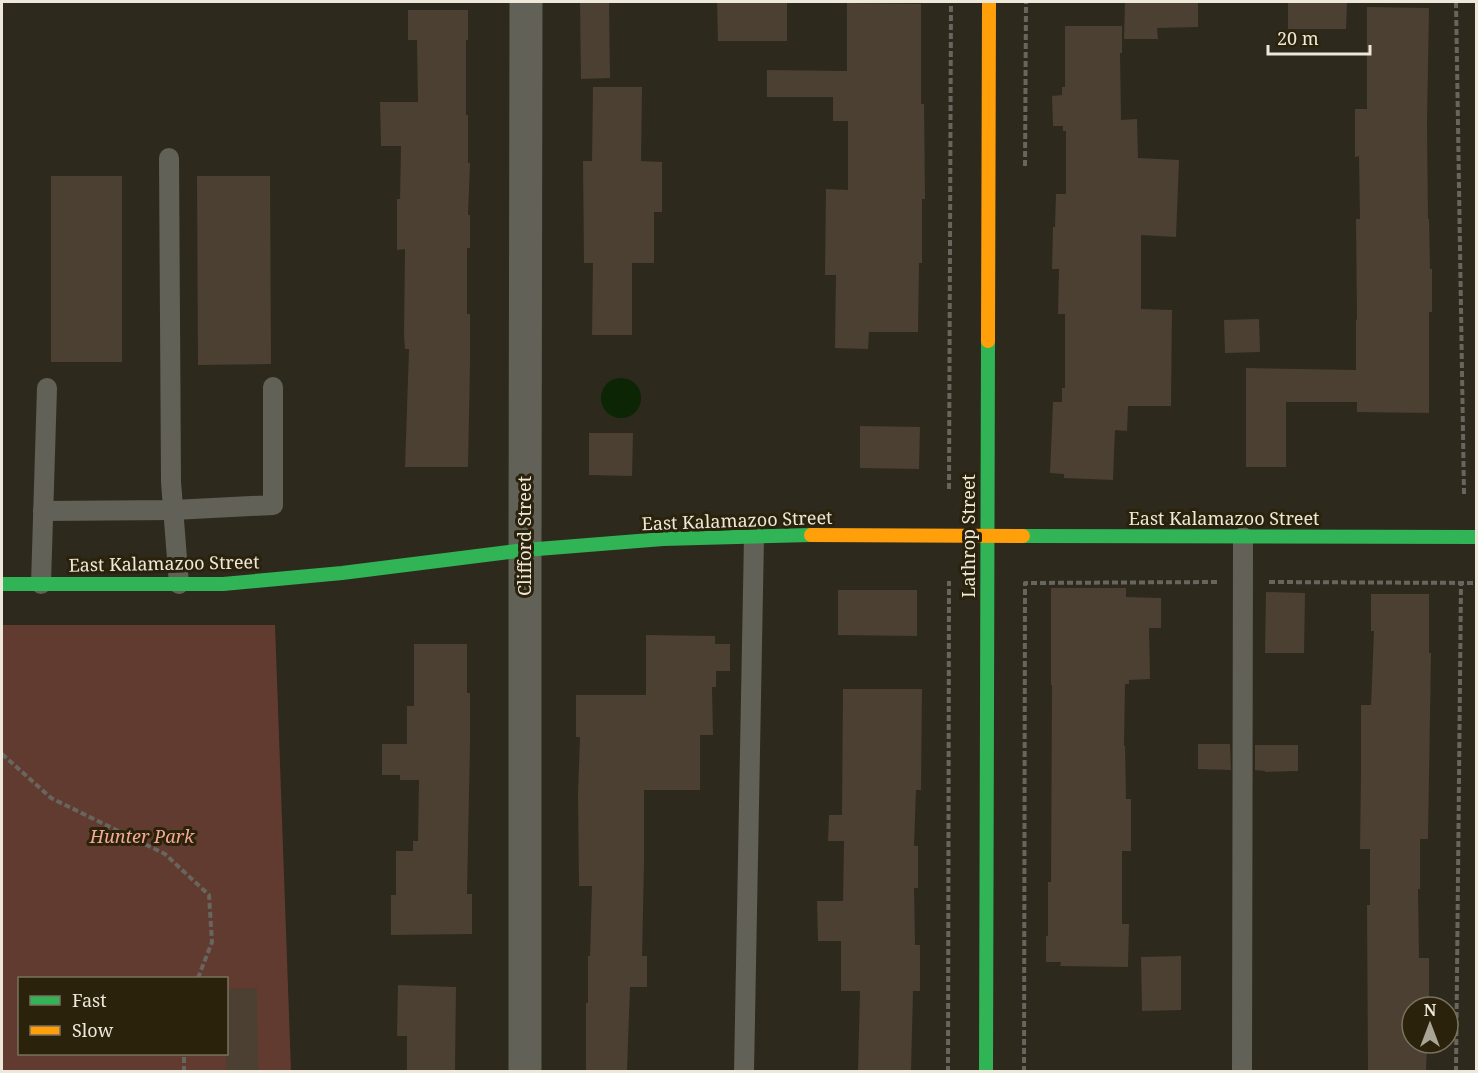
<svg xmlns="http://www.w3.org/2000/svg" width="1478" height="1073" font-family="'Noto Serif',serif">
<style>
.green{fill:#623b30;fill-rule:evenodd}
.water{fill:#0b2505}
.building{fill:#4b4032}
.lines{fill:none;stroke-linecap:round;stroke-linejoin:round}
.path{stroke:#67655d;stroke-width:4;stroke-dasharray:6 3;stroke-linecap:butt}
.lane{stroke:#616157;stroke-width:20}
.street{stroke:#616157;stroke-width:33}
.fast{stroke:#30b455;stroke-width:14}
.slow{stroke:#ff9f0a;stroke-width:14}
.labels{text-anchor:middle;stroke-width:6;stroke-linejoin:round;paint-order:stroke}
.street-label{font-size:18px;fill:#eee8da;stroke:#2b220b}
.park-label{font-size:18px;font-style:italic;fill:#f3a997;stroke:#2b220b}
</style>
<rect width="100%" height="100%" fill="#2e291d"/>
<!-- green -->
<path class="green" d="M2 625H275L291 1071 2 1072ZM20 978H226V1054H20Z"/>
<!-- water -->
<circle class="water" cx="621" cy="398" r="20"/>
<!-- building -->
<g class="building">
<polygon points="580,2 609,2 610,78 581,79"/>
<polygon points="717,2 787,2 787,41 718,41"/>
<polygon points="1125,2 1198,2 1198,27 1157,28 1158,39 1124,39"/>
<polygon points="1288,2 1347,2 1346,29 1288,29"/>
<polygon points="847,3 921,4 921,104 924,104 925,199 922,199 922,263 919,263 918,332 869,332 868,349 835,348 836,275 825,275 826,189 848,190 848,121 833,121 833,97 767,97 767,70 847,71"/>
<polygon points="1367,7 1429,8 1427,124 1428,219 1429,219 1430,269 1432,269 1432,312 1429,312 1429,413 1357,412 1357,402 1286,402 1286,467 1246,467 1246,368 1356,370 1356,319 1357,320 1356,219 1360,219 1359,156 1355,157 1355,109 1367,109"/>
<polygon points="408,10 468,10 468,40 466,40 466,115 468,115 468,163 470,163 468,215 470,215 470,248 467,248 467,314 470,314 470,365 468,467 405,467 409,349 405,349 404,335 405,249 397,250 397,199 400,199 401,146 381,146 380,102 418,102 417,40 408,40"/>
<polygon points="1065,26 1122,26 1122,53 1120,53 1121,120 1137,119 1138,158 1179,160 1176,237 1141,235 1141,309 1172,310 1171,406 1128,406 1127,431 1115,430 1113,480 1064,478 1064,474 1050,473 1053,402 1062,402 1062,388 1065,388 1065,314 1058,314 1059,269 1052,269 1053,227 1055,227 1056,194 1066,194 1066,131 1063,131 1063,126 1053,126 1052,96 1062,95 1062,87 1065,87"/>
<polygon points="593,87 642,87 641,161 662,162 662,212 654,212 654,263 632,263 632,335 592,335 593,263 584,263 583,161 592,161"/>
<rect x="51" y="176" width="71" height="186"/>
<polygon points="197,176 270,176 271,364 198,365"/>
<polygon points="1259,319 1260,352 1225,353 1224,320"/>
<polygon points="860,426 920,427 919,469 860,468"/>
<polygon points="589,433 633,433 632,476 589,475"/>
<polygon points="1051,588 1126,588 1126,597 1161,598 1161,628 1149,628 1150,679 1129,680 1129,684 1125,684 1124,746 1125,746 1126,799 1131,799 1131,851 1122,851 1122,924 1129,924 1128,967 1060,966 1061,962 1046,962 1046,936 1048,936 1048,882 1051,882 1052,685 1051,685"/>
<polygon points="838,590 917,590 917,636 838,635"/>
<polygon points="1266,592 1305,593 1304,653 1265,653"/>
<polygon points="1371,594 1429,594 1429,653 1431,653 1428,839 1420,839 1420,889 1418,889 1419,958 1429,958 1429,1007 1412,1007 1412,1043 1429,1043 1429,1047 1427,1047 1426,1071 1368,1071 1367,905 1370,905 1370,849 1360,849 1361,772 1361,705 1371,705 1374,631 1371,631"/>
<polygon points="646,635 715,636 715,644 730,644 730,671 716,671 716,687 712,687 713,735 700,735 700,790 644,790 644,865 642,956 647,956 647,987 630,987 627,1071 586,1071 586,1003 588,1003 588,956 590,956 592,886 579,886 578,794 580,737 576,737 576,695 646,695"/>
<polygon points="414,644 467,644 467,693 470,693 470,744 467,894 472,894 472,934 391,935 391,895 396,895 396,851 413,851 413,841 418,841 419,780 400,780 400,775 382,775 382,744 407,744 407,706 414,706"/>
<polygon points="843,689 922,689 921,790 916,790 914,846 918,846 918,888 914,888 915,945 920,945 920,991 913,991 911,1071 858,1071 860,991 841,991 841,941 818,941 817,901 843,901 844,841 828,841 829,815 842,815"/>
<polygon points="1198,744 1230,744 1231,770 1198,769"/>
<polygon points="1255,745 1298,745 1298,771 1265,772 1265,771 1255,770"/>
<polygon points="1181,956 1181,1010 1142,1011 1141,957"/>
<polygon points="398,985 456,987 455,1071 407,1071 407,1036 397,1036"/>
<polygon points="257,988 258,1071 226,1071 226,989"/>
</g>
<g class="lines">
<!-- path -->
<g class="path">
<polyline points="1456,2 1464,494"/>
<polyline points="1025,166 1026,2"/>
<polyline points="949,489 951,2"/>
<polyline points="1269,582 1476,583"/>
<polyline points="2,754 51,798 165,854 209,895 212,942 198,978"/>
<polyline points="184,1072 184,1054"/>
<polyline points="948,1072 949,581"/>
<polyline points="1024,1072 1025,583 1217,582"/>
<polyline points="1456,1072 1461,583"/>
</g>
<!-- lane -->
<g class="lane">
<polyline points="169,158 171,482 179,584"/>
<polyline points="43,511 173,510 273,505 273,387"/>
<polyline points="41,584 47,388"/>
<polyline points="744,1072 754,537"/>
<polyline points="1242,1072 1243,537"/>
</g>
<!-- street -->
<polyline class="street" points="525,1072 525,550 526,2"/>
<!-- fast -->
<g class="fast">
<polyline points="1023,536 1476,537"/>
<polyline points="2,584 223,584 342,573 525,550 663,539 811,535"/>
<polyline points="986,1072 988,341"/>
</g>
<!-- slow -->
<g class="slow">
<polyline points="988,341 989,2"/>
<polyline points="811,535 1023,536"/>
</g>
</g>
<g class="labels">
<!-- street labels -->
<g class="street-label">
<text x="1224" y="525">East Kalamazoo Street</text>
<text transform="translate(737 521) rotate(-2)" y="6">East Kalamazoo Street</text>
<text transform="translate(525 536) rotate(-90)" y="6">Clifford Street</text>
<text transform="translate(969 536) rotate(-90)" y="6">Lathrop Street</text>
<text transform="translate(164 564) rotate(-1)" y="6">East Kalamazoo Street</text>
</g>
<!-- park labels -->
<g class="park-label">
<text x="142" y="843">Hunter Park</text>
</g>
</g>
<!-- border -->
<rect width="1478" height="1073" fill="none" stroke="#eee8da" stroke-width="6"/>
<!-- legend -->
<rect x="18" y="977" width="210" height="78" fill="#2b220b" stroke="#79715e" stroke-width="1.5"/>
<rect x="30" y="996" width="30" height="9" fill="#30b455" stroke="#79715e" stroke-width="1.5"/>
<text x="72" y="1007" font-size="18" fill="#eee8da">Fast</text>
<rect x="30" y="1026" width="30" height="9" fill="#ff9f0a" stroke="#79715e" stroke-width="1.5"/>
<text x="72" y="1037" font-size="18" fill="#eee8da">Slow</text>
<!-- north arrow -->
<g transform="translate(1430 1025)"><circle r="28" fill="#2b220b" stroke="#79715e" stroke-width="1.5"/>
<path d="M0-4.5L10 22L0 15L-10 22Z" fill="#aba598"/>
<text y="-9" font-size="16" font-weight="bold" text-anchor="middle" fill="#eee8da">N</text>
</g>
<!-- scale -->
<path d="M1268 45v9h102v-9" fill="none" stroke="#eee8da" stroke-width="3"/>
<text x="1277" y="45" font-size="18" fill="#eee8da" stroke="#2b220b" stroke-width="4.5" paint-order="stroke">20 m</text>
</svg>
